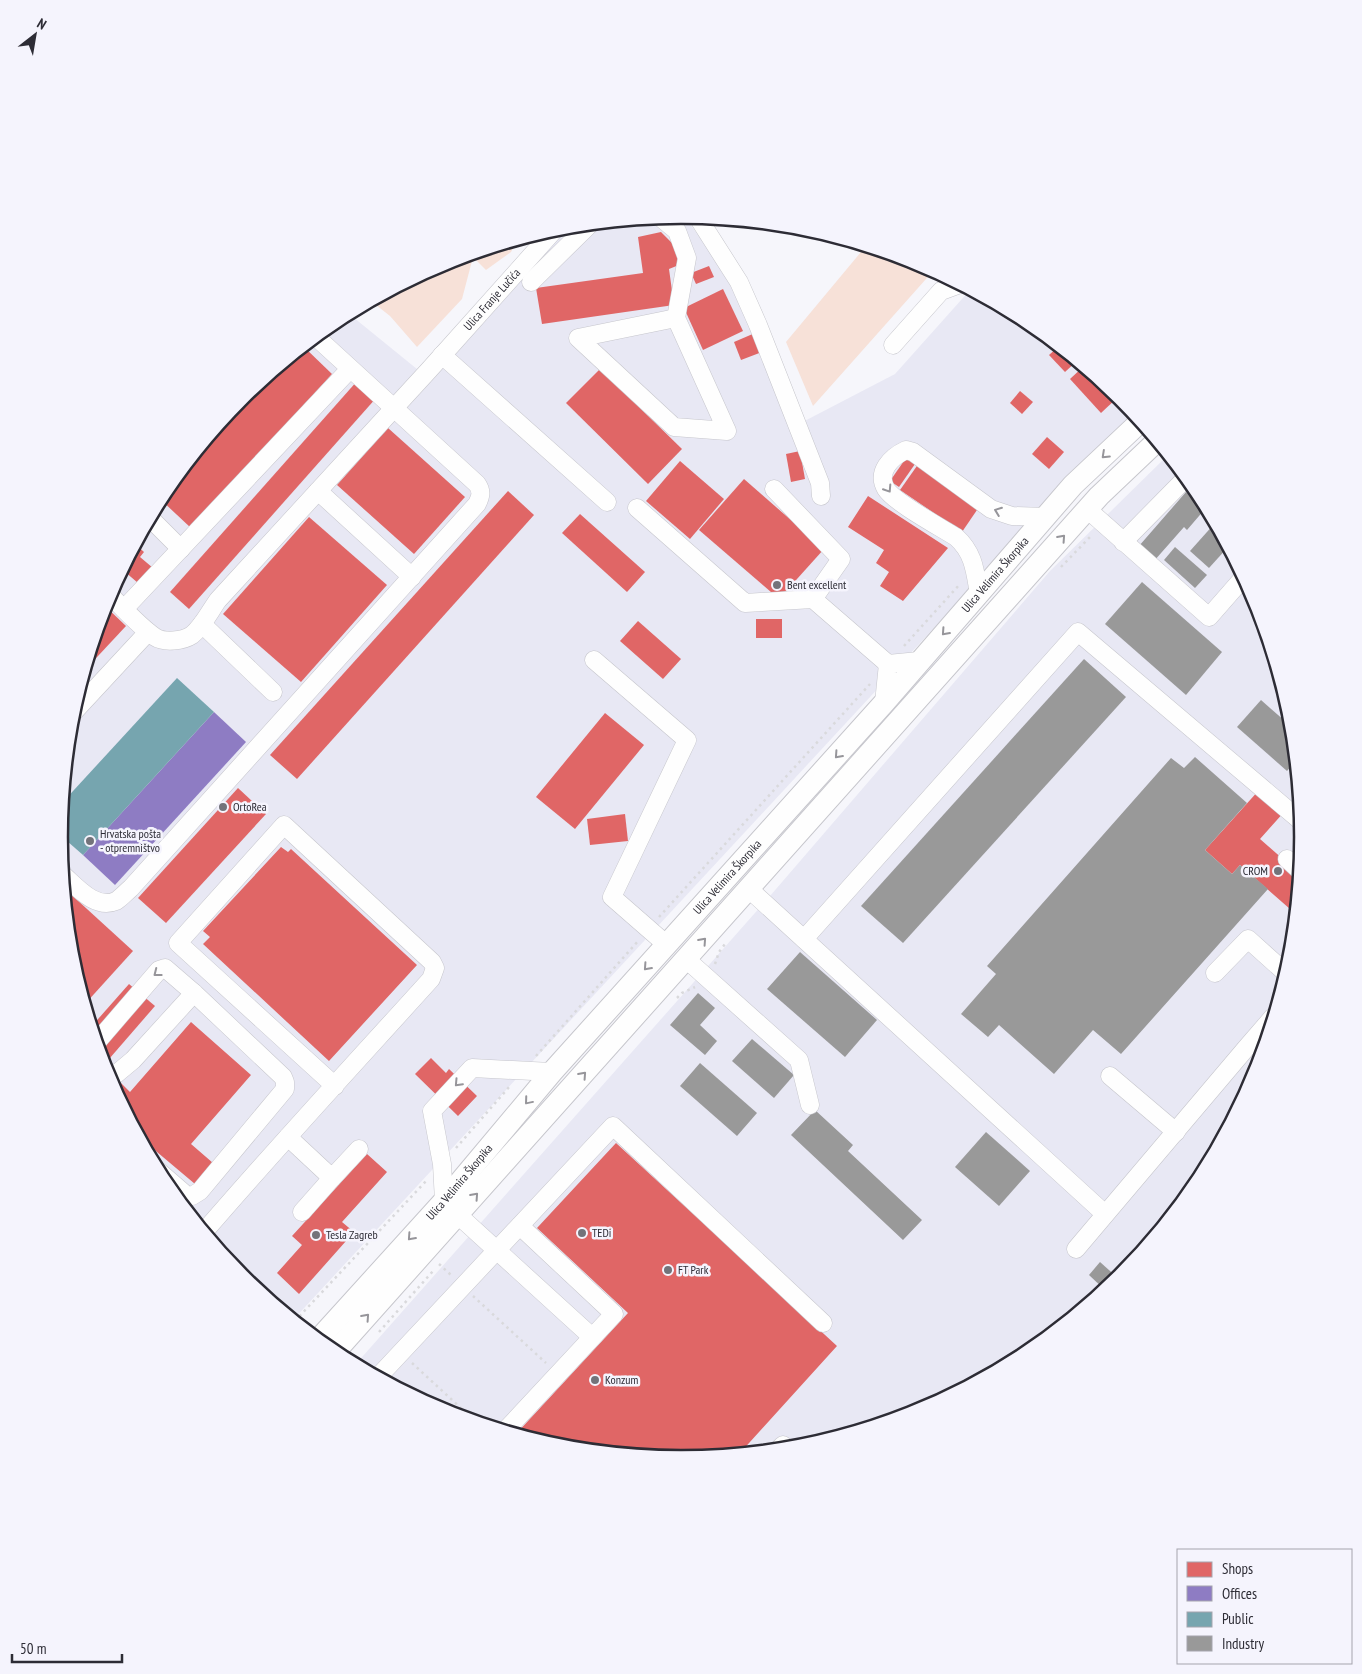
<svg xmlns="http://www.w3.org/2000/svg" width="1362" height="1674" font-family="'PT Sans Narrow',sans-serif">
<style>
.built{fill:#e8e8f4}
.green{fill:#f7e1d8}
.shops{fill:#e06666}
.offices{fill:#8e7cc3}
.public{fill:#76a5af}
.industry{fill:#999}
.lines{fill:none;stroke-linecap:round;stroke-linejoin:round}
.minor-casing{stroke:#c6c6cc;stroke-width:19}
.major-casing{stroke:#c6c6cc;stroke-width:23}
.path{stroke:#d9d9dc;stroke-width:2.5;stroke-dasharray:2.5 4;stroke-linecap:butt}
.minor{stroke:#fefefe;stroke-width:18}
.major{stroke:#fefefe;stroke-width:21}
.oneway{stroke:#96959a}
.poi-dot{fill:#73737a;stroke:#f5f4fd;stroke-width:2}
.labels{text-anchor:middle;stroke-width:5;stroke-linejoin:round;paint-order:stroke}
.street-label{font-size:12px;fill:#2d2c35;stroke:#f5f4fd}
.poi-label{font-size:12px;fill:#2d2c35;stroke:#f5f4fd;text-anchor:start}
.rim{fill:none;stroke:#2d2c35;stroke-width:2.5}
</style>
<rect width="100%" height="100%" fill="#f6f6fb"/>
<!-- built -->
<g class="built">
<polygon points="683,215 737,286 793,427 895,374 970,290 1027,320 1121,397 1134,412 293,1320 241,1277 163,1182 106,1075 71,958 59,837 71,715 106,599 164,491 241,397 336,319 348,313 428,378 569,226"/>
<polygon points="1168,455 1199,492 1256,599 1291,716 1303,837 1291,959 1256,1075 1198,1183 1121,1277 1026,1355 919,1412 802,1447 681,1459 559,1447 443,1412 355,1365 770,896 1050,571"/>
</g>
<!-- green -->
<g class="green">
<polygon points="518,239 511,252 486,270 473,257 462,299 417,347 390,316 371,301 443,262"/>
<polygon points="866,246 919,262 934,270 813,406 786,342"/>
</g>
<!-- shops -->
<g class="shops">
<polygon points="661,232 676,247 679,265 669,269 674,305 542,324 536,288 643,273 638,237"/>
<polygon points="709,266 714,277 696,284 691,273"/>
<polygon points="723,289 743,331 703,350 684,308"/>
<polygon points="755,333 762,352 741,360 734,342"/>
<polygon points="303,346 332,374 191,528 160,499 164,491 276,368"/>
<polygon points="1059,346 1077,361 1065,372 1049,355"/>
<polygon points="1084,366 1098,378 1117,398 1101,413 1070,379"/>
<polygon points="600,369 682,449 648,484 566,403"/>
<polygon points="358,380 377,397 189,609 170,592"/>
<polygon points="1020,391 1033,402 1022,414 1010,403"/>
<polygon points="388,428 465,497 414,554 337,485"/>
<polygon points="1047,437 1064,452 1049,469 1032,454"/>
<polygon points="800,451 805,479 791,482 786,454"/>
<polygon points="906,458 915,464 899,487 890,481"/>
<polygon points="680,461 724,499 690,539 646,501"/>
<polygon points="919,463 979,507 962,532 900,490"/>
<polygon points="744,479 824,549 779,599 699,530"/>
<polygon points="508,491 534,515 297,779 270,755"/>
<polygon points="868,496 948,548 903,601 880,586 889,572 876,563 884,550 848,527"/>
<polygon points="580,514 645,572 627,592 562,533"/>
<polygon points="309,517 387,585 301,682 223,614"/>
<polygon points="135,544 144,552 140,557 153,568 138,583 124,571 129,565 126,562"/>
<polygon points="104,605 126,626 84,671 95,634"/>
<rect x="756" y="619" width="26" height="19"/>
<polygon points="638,621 681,659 663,679 620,641"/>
<polygon points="605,713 644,745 575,829 536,797"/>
<polygon points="238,788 266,814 166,923 138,898"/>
<polygon points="1260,789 1285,811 1260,839 1300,874 1297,901 1290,909 1240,865 1232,874 1205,850"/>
<polygon points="625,814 628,841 590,845 587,819"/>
<polygon points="281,847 288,852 291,849 417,965 329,1061 203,944 210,937 203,931"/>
<polygon points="64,888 133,951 85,1004 71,958"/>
<polygon points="129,984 155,1006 103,1066 91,1027"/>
<polygon points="191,1022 251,1075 191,1144 213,1163 195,1184 138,1136 113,1088 119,1081 130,1092"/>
<polygon points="431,1058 446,1073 449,1069 477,1096 458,1116 415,1074"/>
<polygon points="616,1143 837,1346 740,1453 681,1459 559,1447 516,1434 628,1313 537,1228"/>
<polygon points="367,1154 387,1172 342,1222 354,1232 299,1294 277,1273 302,1245 292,1236"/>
</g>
<!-- offices -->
<polygon class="offices" points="214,712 246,742 115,885 83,855"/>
<!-- public -->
<polygon class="public" points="177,678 214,712 83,855 59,834 62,803"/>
<!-- industry -->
<g class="industry">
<polygon points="1186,492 1205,509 1187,530 1184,527 1154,561 1139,546"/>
<polygon points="1215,523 1228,547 1209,568 1190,551"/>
<polygon points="1175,547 1207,575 1195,588 1164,560"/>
<polygon points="1142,582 1222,652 1186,695 1105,624"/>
<polygon points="1084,659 1126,697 903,943 861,906"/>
<polygon points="1261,700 1293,728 1296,761 1287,771 1237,727"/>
<polygon points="1195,757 1247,803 1205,850 1232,874 1240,865 1268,889 1121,1054 1093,1030 1054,1074 999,1025 988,1037 961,1014 996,974 987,966 1171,758 1184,768"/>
<polygon points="800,952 877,1020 845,1057 767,989"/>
<polygon points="698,993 715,1008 700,1025 717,1041 705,1055 670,1025"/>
<polygon points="752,1039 794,1075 774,1098 732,1061"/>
<polygon points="700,1063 757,1113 737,1136 680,1086"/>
<polygon points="815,1110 853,1145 848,1151 922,1220 903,1240 791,1135"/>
<polygon points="986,1132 1030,1171 999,1206 955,1167"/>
<polygon points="1100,1262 1119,1279 1105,1290 1089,1275"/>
</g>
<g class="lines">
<!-- minor casing -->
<g class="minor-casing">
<g id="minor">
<polyline points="697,216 739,282 758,325 820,483 821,496"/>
<polyline points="660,217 677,231 687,258 676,318 727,431 674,427 578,338 676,318"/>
<polyline points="531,282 590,224"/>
<polyline points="893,345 941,291 960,284"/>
<polyline points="442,355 607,502"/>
<polyline points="774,489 841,559 813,599"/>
<polyline points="318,491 412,577"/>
<polyline points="637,508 745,603 813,599 888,664"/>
<polyline points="1087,509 1209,617 1244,577"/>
<polyline points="150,518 181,549"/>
<polyline points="1123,542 1187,477"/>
<path id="s1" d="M109 594C121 606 141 628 155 637 164 643 183 641 192 635 203 626 210 611 218 600L429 370 556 228"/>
<path d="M979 594C975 571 974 553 956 537 940 527 894 502 886 489 876 472 891 457 906 450L913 452 991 509 1012 516 1046 517"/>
<polyline points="124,609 350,369"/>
<polyline points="202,624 273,692"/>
<polyline points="594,660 687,740 612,897 667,945"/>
<polyline points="884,703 888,664 919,661"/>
<polyline points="71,715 148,632"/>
<polyline points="1287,859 1300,871"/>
<path d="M62 874C76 886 95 910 116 901 121 898 126 892 131 888L477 504C481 496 482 491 477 484L315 336"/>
<polyline points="749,889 1105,1214"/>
<polyline points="804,939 1078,632 1302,822"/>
<polyline points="686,959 799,1060 810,1105"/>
<polyline points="1215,973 1248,939 1287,974"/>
<polyline points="96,1043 159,970 165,968 194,993 283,1077 285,1082 285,1089 200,1191 192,1196 186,1195 156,1169"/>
<polyline points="1110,1076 1176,1132"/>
<polyline points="109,1080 133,1060 194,993"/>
<polyline points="288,1137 332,1178 359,1149"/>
<polyline points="444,1201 442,1164 432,1111 472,1068 552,1072"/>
<polyline points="302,1212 332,1178"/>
<polyline points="458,1215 592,1337"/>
<path d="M204 1232C278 1146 355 1063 431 979L435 968 432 962 284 825 178 943 335 1086"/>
<polyline points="1076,1249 1247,1047 1273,1017"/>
<polyline points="378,1377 613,1126 823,1323"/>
<polyline points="505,1431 614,1314 520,1226"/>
<polyline points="778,1450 783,1445 786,1449"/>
</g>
</g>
<!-- major casing -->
<g class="major-casing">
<g id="major">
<path id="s2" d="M318 1340 444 1201 552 1072 884 703 1073 485 1141 421"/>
<polyline points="334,1353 1099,496 1157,441"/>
</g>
</g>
<!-- path -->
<g class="path">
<polyline points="1061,567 1092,535"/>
<polyline points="904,646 960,584"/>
<polyline points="659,917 870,684"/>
<polyline points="715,964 719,952 725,944"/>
<polyline points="677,998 682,993 695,987"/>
<polyline points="536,1056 639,940"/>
<polyline points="456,1148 510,1086"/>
<polyline points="439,1264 451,1275"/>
<polyline points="473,1296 546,1363"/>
<polyline points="295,1321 427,1180"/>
<polyline points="379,1332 433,1271"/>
<polyline points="412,1363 476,1422"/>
</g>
<!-- minor -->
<use href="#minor" class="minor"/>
<!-- major -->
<use href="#major" class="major"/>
</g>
<!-- one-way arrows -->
<defs><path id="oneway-chevron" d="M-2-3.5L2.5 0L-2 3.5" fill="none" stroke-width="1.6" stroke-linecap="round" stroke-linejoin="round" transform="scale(1.25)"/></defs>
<g class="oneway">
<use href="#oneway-chevron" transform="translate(1105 455) rotate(137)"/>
<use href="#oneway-chevron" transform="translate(888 489) rotate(57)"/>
<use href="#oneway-chevron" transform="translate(998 511) rotate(-159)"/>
<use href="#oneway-chevron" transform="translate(1062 538) rotate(-48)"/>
<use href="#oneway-chevron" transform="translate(945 632) rotate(132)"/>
<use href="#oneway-chevron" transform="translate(838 755) rotate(132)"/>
<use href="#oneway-chevron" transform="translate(703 941) rotate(-48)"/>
<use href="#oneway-chevron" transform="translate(647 967) rotate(132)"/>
<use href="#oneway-chevron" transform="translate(157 973) rotate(142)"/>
<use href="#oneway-chevron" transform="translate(583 1075) rotate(-48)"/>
<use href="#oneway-chevron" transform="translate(458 1083) rotate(133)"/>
<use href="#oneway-chevron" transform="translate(528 1101) rotate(130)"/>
<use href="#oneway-chevron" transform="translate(475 1196) rotate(-48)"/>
<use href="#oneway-chevron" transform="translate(411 1237) rotate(132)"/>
<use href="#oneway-chevron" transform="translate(366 1317) rotate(-48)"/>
</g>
<!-- markers -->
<g class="poi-dot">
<circle cx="777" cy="585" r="5"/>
<circle cx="223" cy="807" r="5"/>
<circle cx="90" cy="841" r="5"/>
<circle cx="1278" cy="871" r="5"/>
<circle cx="582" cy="1233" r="5"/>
<circle cx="316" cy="1235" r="5"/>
<circle cx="668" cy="1270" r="5"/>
<circle cx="595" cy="1380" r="5"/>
</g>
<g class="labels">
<!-- street labels -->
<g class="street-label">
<text dy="4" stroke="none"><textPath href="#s1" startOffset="552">Ulica Franje Lučića</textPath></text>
<text dy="4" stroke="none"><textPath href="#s2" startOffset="1022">Ulica Velimira Škorpika</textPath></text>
<text dy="4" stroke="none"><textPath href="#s2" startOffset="618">Ulica Velimira Škorpika</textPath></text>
<text dy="4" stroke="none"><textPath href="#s2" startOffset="212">Ulica Velimira Škorpika</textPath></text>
</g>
<!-- poi labels -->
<g class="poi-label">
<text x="787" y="589">Bent excellent</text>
<text x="233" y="811">OrtoRea</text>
<text x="100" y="838">Hrvatska pošta<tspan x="100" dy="14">- otpremništvo</tspan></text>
<text x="1268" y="875" text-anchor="end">CROM</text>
<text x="592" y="1237">TEDi</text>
<text x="326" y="1239">Tesla Zagreb</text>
<text x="678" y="1274">FT Park</text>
<text x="605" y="1384">Konzum</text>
</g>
</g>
<!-- crop -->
<path d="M0 0H1362V1674H0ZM68 837a613 613 0 1 1 1226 0a613 613 0 1 1-1226 0Z" fill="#f5f4fd" fill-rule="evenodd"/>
<path class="rim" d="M68 837a613 613 0 1 1 1226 0a613 613 0 1 1-1226 0Z"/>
<!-- legend -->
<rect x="1177" y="1549" width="175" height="115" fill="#f5f4fd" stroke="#a5a4ad"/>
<rect x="1187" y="1562" width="25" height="15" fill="#e06666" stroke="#a5a4ad"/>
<text x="1222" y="1574" font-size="15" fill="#2d2c35">Shops</text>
<rect x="1187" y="1586" width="25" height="15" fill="#8e7cc3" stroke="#a5a4ad"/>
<text x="1222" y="1599" font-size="15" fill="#2d2c35">Offices</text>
<rect x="1187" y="1612" width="25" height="15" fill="#76a5af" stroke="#a5a4ad"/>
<text x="1222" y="1624" font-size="15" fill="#2d2c35">Public</text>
<rect x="1187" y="1636" width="25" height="15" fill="#999999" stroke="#a5a4ad"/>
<text x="1222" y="1649" font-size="15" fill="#2d2c35">Industry</text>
<!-- north arrow -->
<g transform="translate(35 35) rotate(31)" stroke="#f5f4fd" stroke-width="4" paint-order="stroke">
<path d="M0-4L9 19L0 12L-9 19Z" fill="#2d2c35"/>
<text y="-8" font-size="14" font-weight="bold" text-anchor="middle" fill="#2d2c35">N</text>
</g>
<!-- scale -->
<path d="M12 1654v8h110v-8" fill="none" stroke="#2d2c35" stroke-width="2.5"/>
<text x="20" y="1654" font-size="15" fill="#2d2c35" stroke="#f5f4fd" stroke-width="4" paint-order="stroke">50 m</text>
</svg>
